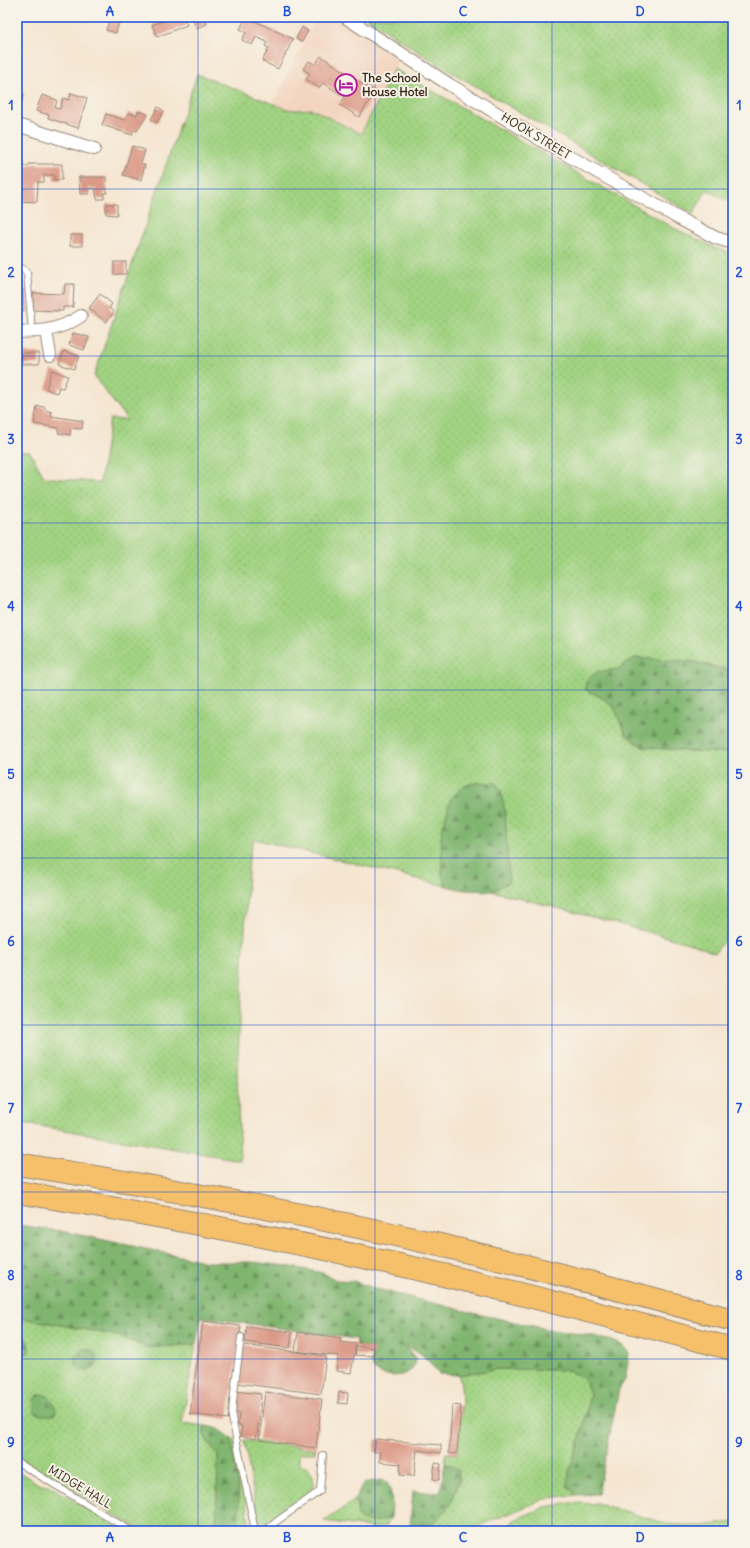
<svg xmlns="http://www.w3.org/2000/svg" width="750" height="1548" font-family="Delius,sans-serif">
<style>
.built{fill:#f3d4bf}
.grass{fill:url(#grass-dots);stroke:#6e7e50}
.forest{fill:url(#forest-firs);stroke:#5e7047}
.building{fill:#db9886}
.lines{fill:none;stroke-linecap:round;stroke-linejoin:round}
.service-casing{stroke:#988878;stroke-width:8}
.minor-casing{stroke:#988878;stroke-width:14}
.motorway-casing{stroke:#988878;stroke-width:24}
.service{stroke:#fff;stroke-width:6}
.minor{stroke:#fff;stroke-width:12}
.motorway{stroke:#f6c06b;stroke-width:22}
.grid{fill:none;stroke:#1d4ed8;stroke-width:1;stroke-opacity:0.55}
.labels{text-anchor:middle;stroke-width:4;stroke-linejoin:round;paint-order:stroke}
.poi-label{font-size:12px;font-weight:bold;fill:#3b2a1e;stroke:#f7f3e8;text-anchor:start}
.street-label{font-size:12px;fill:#3b2a1e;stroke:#f7f3e8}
.neatline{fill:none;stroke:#1d4ed8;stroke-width:1.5}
.grid-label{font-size:13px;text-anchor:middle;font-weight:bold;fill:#1d4ed8}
</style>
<defs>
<pattern id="grass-dots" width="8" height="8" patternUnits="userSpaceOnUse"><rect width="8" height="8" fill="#a1d382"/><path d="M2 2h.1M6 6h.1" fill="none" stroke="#8cb570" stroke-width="1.8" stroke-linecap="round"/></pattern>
<pattern id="forest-firs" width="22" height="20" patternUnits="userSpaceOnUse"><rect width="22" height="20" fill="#80b570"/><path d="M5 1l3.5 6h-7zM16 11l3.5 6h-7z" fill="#6a935b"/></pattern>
</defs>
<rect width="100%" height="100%" fill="#f7f3e8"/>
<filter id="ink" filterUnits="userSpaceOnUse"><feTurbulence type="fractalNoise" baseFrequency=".025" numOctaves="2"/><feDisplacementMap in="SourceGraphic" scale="8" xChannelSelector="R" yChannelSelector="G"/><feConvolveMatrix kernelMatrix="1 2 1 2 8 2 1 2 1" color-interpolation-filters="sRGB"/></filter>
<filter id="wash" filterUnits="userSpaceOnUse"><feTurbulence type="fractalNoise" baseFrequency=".012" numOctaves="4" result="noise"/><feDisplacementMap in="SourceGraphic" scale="16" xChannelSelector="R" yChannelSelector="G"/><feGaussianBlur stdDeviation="0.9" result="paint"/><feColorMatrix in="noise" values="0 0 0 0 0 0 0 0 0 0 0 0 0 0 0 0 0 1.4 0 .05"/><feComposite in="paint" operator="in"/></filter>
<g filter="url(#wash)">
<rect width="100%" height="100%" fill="#f5e6d1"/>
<!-- built -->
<polygon class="built" points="317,17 332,17 400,58 361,134 312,109 295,110 287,109 273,103"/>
<!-- grass -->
<g class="grass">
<polygon points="365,17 733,17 733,202 728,201 707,190 693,214 431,60"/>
<polygon points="394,69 674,228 715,248 733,253 733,671 689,661 635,658 618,669 597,672 585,689 604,699 614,707 626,735 643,747 690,751 733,753 733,928 715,953 695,945 615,923 492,891 509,882 442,874 446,886 254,839 249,857 237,1073 240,1160 17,1122 17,451 30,452 44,477 100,483 110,419 127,420 94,376 197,74 287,109 295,110 312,109 361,134"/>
<path d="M17 1317 115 1335 146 1347H158L196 1344 182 1423 205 1426C201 1441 213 1444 218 1456L216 1531H142L17 1457V1355H25L19 1336 17 1337Z"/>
<path d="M497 1369 564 1370 579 1375 586 1382 590 1394 583 1428 569 1472 568 1486 576 1495 547 1498 466 1531H409L410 1526 429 1524 446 1510 457 1488 460 1479 452 1465 445 1464 446 1453 457 1454C459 1436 466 1389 458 1375Z"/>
<polygon points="231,1438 234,1439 251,1531 235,1531 236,1529"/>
<path d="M244 1440 316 1449 315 1453H299V1464C315 1469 316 1480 310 1494L265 1528 260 1531Z"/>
<polygon points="17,1466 19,1472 40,1485 48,1485 124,1531 17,1531"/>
<polygon points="354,1501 357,1503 357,1511 384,1520 391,1517 386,1526 375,1528 324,1521"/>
<polygon points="571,1503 600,1504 667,1524 701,1526 733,1522 733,1531 505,1531 514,1520 545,1507"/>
</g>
<!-- forest -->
<g class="forest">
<polygon points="635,658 689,661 733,671 733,753 690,751 643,747 626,735 614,707 604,699 585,689 587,679 597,672 618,669"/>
<polygon points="473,783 496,783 501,791 505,811 509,882 492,891 464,890 446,886 442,874 441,836 450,800 462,787"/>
<path d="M17 1225 61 1231 208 1262H251L287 1266 323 1273 336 1280 353 1281 377 1289 473 1313 552 1330 593 1336 613 1341 625 1347 629 1354 625 1380 619 1389 598 1494 576 1495 568 1486 569 1472 583 1428 590 1395 586 1382 579 1375 564 1370 497 1369 458 1375 439 1374C428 1361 423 1351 405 1347L415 1356C418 1383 375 1379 371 1364 371 1360 373 1353 374 1348L357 1346 356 1339 201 1317 196 1344 158 1347H146L115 1335 17 1317Z"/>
<polygon points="19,1336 26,1338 29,1347 29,1353 17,1355 17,1337"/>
<circle cx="86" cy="1360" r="11"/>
<path d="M41 1394C51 1395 54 1403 56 1412L54 1415H40L34 1412C33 1404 32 1396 41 1394Z"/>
<path d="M205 1426 217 1428 231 1438C234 1462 245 1509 235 1531H216L218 1456C213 1445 201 1441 205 1426Z"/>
<path d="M445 1464 452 1465 459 1471C460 1487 446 1520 428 1525 423 1526 415 1525 410 1526L413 1491 440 1493Z"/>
<path d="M381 1480 387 1482C393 1494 392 1504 391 1517 380 1522 368 1525 358 1517L357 1503 354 1501C363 1483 361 1482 381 1480Z"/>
</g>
<g id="blocks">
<!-- building -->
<g class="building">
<polygon points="172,17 183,17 187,25 157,37 152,25"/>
<polygon points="192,17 205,17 207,24 196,28"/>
<polygon points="246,17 293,39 278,69 262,61 269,48 265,46 267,42 256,37 252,45 242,40 246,32 240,29"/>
<polygon points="110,19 119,22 116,33 106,30"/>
<polygon points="302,27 308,31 302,42 296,39"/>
<polygon points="321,56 375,92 359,117 340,105 345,97 323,83 319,88 306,79 310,74 303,69 309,61 315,65"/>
<polygon points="17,92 24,94 19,110 17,109"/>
<polygon points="71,93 87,98 78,128 48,118 49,115 36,111 42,95 57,100 55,108 60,109 63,98 69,100"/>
<polygon points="158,107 164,111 157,123 151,119"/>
<polygon points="138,111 148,114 137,131 133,130 132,135 102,125 106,114 125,120 128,113 137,115"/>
<polygon points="132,146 145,150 141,164 145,165 141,180 123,175"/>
<polygon points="29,164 62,164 62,180 54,180 54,175 44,175 44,182 38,182 37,202 18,201 17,166 29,166"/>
<polygon points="79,177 106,177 107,193 104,193 104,199 97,199 95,188 89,188 89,194 80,194"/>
<polygon points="106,204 117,204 117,215 106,214"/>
<rect x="70" y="235" width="12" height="11"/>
<rect x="114" y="262" width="12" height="12"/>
<polygon points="65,284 74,284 73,307 63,307 63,311 33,310 33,293 64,294"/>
<polygon points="17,289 23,289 24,311 17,311"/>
<polygon points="100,294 112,304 109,308 114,312 106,322 89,308"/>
<polygon points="73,333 89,337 84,350 69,345"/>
<polygon points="64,351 79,356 74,369 59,364"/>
<rect x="22" y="353" width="17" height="11"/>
<polygon points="52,370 68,376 63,388 59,387 57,393 46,389"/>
<polygon points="19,402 21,418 17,419 17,403"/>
<polygon points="37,406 45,407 45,410 52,412 51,416 83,421 82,429 71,428 70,435 58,433 59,428 34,424"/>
<polygon points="203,1321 241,1326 228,1419 190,1414"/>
<polygon points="247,1326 292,1332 290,1348 245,1342"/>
<polygon points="298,1332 341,1338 340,1342 356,1344 351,1373 336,1371 338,1356 295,1351"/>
<polygon points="243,1345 326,1356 321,1394 237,1383"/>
<polygon points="357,1346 374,1348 373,1356 355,1355"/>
<polygon points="236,1391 261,1394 260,1406 261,1406 256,1439 240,1436 242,1426 238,1425 239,1413 235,1413 237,1402 234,1402"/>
<polygon points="265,1392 322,1399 316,1448 259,1440"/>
<polygon points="339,1392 348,1393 347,1404 338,1403"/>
<polygon points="452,1405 461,1406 457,1454 449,1453"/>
<polygon points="376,1439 441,1445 441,1453 417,1450 414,1476 400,1475 401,1464 380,1462 381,1452 374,1452"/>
<polygon points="435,1463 441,1464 439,1480 433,1479"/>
</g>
</g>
</g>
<g filter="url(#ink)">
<use href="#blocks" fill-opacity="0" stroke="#988878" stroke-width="1"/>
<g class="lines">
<!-- service casing -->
<g class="service-casing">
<g id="service">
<polyline points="17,266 23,269 27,273 32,331"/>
<polyline points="241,1337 233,1401 232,1418 255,1531"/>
<polyline points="17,1462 131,1531"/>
<polyline points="265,1531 277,1521 320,1491 323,1455"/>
<polyline points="299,1531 301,1530"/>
</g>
</g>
<!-- minor casing -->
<g class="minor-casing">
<g id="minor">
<polyline points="345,17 450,85 546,143 680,219 716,238 733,243"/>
<polyline points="17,125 94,149"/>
<polyline points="46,331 50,355"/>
<path d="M17 332C43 331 58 331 81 316"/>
</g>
</g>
<!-- motorway casing -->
<g class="motorway-casing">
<g id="motorway">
<path d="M17 1164C160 1187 303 1213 444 1246 541 1269 637 1294 733 1320"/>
<path d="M17 1192C153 1214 288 1240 422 1270 526 1294 630 1322 733 1349"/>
</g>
</g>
<!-- service -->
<use href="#service" class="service"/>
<!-- minor -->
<use href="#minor" class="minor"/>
<!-- motorway -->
<use href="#motorway" class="motorway"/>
</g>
</g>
<!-- grid -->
<path class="grid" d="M198 17V1531M375 17V1531M552 17V1531M17 189H733M17 356H733M17 523H733M17 690H733M17 858H733M17 1025H733M17 1192H733M17 1359H733"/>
<!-- icons -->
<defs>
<g id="hotel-ring" transform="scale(1.15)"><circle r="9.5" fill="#f7f3e8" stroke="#b5179e" stroke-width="1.5"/><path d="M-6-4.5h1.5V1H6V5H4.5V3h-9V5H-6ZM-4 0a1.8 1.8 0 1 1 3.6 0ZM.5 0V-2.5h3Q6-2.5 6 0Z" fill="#b5179e"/></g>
</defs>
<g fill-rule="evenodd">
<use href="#hotel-ring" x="346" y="85"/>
</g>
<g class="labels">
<!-- poi labels -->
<g class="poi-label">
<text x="362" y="82">The School<tspan x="362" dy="14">House Hotel</tspan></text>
</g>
<!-- street labels -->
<g class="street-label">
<text transform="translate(536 136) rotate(31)" y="4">HOOK STREET</text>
<text transform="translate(80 1487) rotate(31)" y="4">MIDGE HALL</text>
</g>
</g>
<!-- margin -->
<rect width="750" height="1548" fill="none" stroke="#f7f3e8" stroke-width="44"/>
<rect x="22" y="22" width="706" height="1504" class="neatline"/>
<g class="grid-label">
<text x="110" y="16">A</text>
<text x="287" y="16">B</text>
<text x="463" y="16">C</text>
<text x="640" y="16">D</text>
<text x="11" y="110">1</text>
<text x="739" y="110">1</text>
<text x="11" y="277">2</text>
<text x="739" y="277">2</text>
<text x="11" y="444">3</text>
<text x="739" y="444">3</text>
<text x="11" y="611">4</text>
<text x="739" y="611">4</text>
<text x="11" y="779">5</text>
<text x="739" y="779">5</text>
<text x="11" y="946">6</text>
<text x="739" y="946">6</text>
<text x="11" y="1113">7</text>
<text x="739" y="1113">7</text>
<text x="11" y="1280">8</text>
<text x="739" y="1280">8</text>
<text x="11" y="1447">9</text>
<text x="739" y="1447">9</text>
<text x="110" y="1542">A</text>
<text x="287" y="1542">B</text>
<text x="463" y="1542">C</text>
<text x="640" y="1542">D</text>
</g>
</svg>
